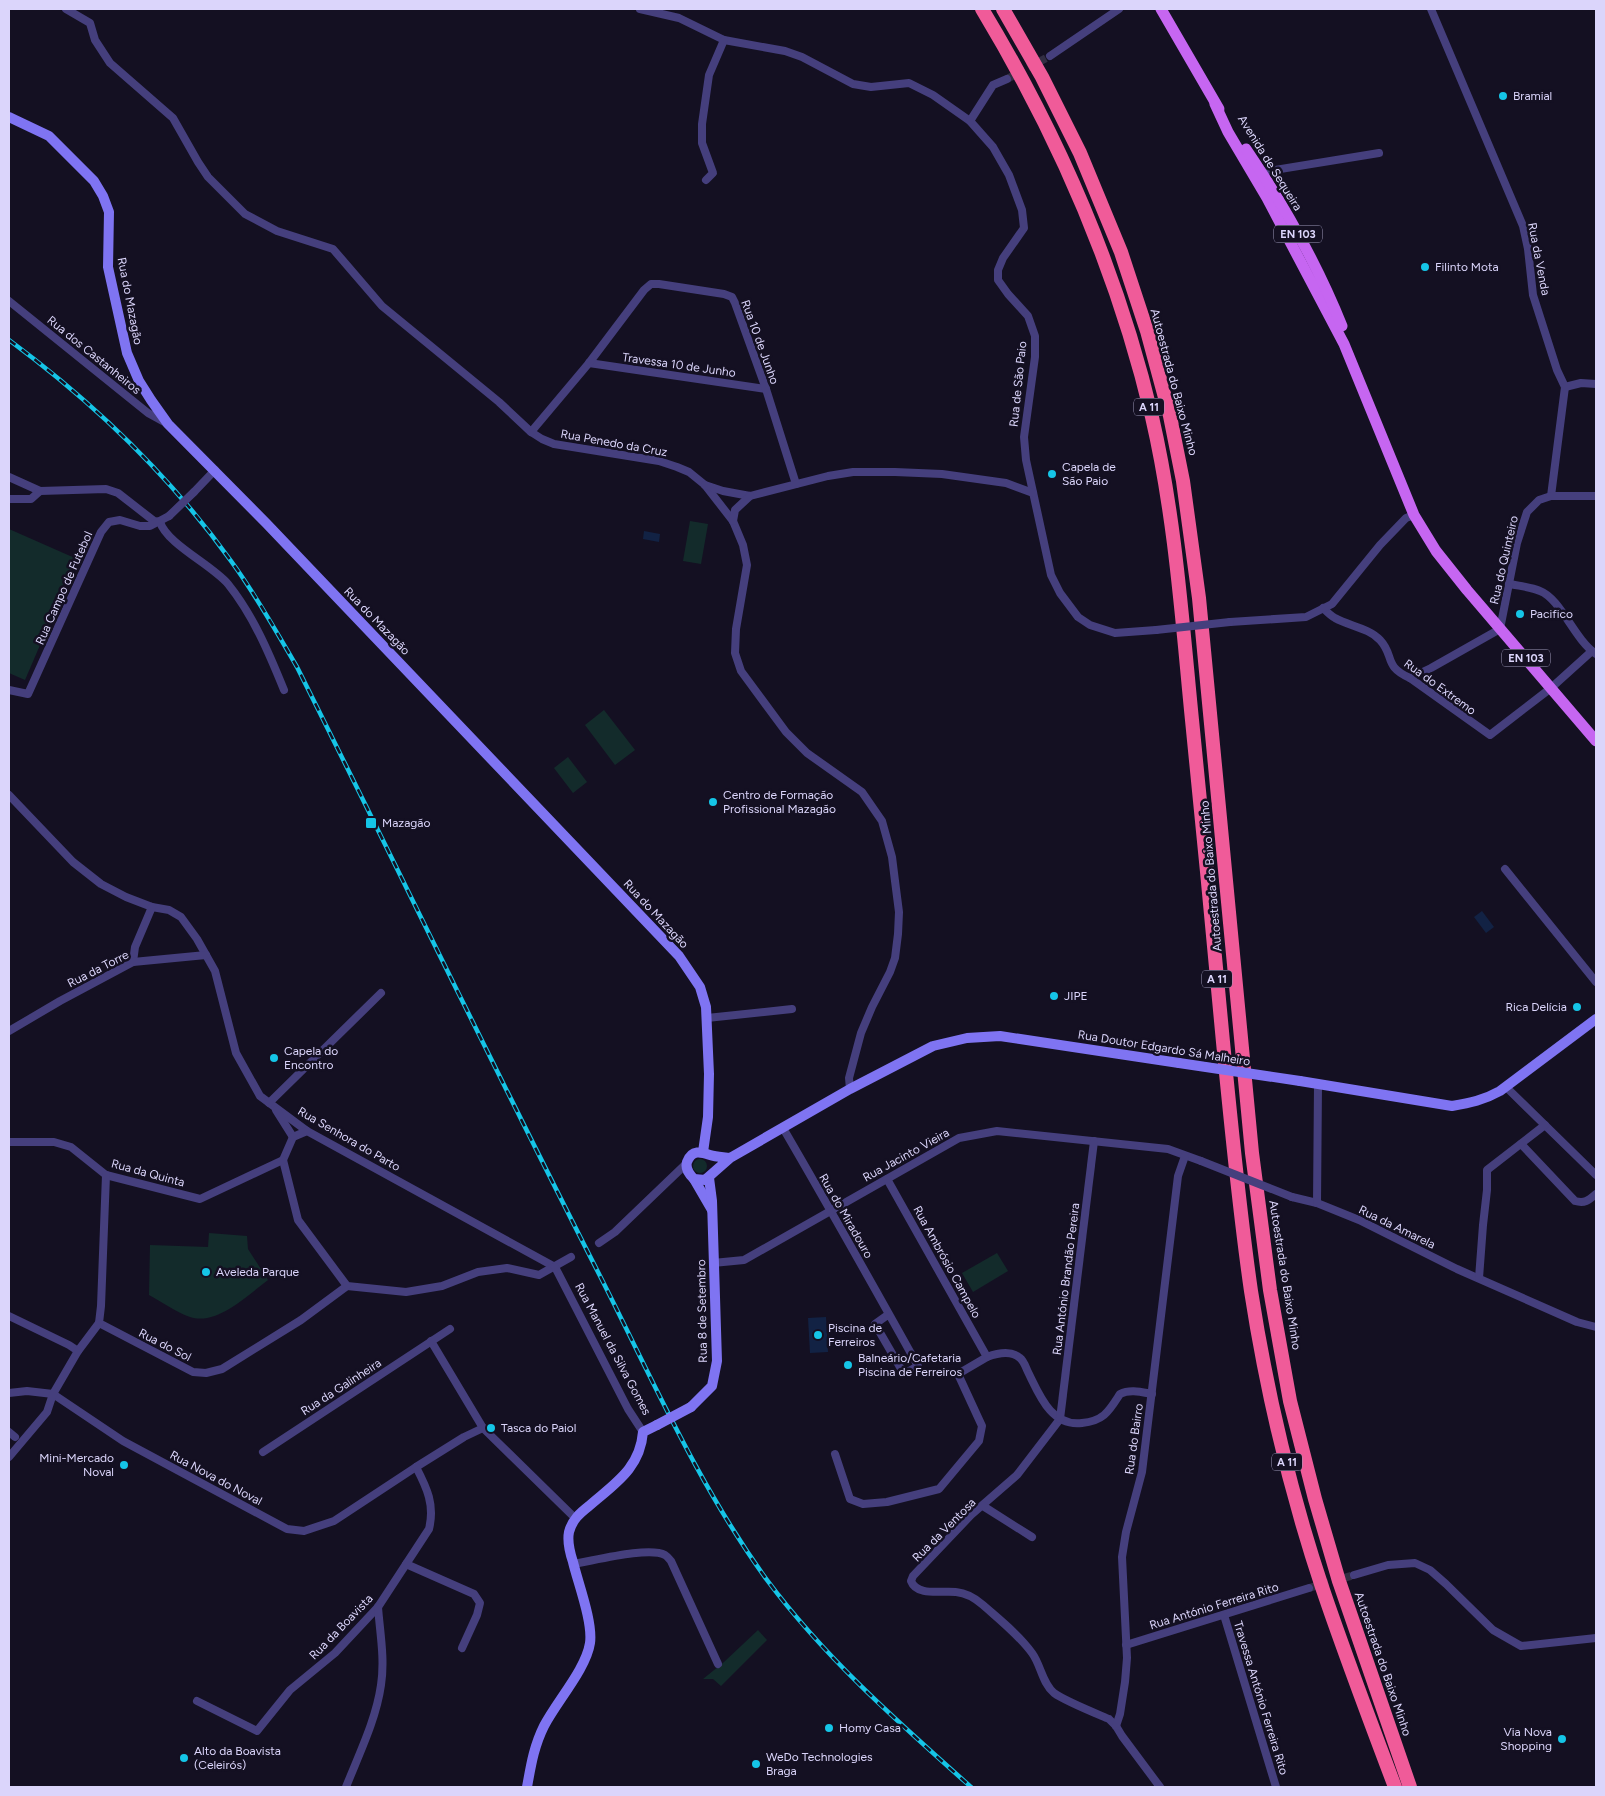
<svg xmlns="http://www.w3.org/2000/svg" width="1605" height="1796" font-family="Figtree,sans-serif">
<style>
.green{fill:#132b2b}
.water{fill:#122244}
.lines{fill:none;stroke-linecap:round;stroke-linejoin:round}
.street-tunnel{stroke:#322e43;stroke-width:8;stroke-dasharray:8 4;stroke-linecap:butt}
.street{stroke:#453f7d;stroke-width:8}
.secondary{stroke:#7f74f2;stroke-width:10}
.primary{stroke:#c666f1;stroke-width:11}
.highway{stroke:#f05b99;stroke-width:14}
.rail-casing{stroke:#15c5e7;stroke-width:4.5}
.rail{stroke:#141022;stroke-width:2.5;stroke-dasharray:8;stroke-linecap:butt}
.street-bridge{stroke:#453f7d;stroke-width:8}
.secondary-bridge{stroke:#7f74f2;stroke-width:10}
.poi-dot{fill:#15c5e7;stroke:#141022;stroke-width:2}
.labels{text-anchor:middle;stroke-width:5;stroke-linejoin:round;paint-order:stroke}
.shield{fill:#141022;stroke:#9f9aba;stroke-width:1}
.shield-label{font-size:11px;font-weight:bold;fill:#dbd5fb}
.poi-label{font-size:12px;fill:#dbd5fb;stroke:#141022;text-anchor:start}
.street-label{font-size:12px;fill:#dbd5fb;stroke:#141022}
</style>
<rect width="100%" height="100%" fill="#141022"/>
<!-- green -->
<g class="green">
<polygon points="690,521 708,524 701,564 683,561"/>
<polygon points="9,529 77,559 25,680 9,673"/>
<polygon points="604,710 635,750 615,765 585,725"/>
<polygon points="568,757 587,782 573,793 554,768"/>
<circle cx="700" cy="1166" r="7"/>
<path d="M209 1233 247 1236 248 1249 268 1280C248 1295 217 1326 190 1317 176 1312 162 1302 149 1295L150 1245 208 1247Z"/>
<polygon points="997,1253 1008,1271 973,1292 962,1273"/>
<polygon points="758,1630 767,1640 721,1686 713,1679 703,1679 724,1662"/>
</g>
<!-- water -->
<g class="water">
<polygon points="644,531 660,534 659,542 643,539"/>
<polygon points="1482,911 1494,927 1486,933 1474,917"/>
<polygon points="826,1317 828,1352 810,1353 808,1318"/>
</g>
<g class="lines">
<!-- street-tunnel -->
<g class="street-tunnel">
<polyline points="1007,79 1050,56"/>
<polyline points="1309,1588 1354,1575"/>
</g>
<!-- street -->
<g class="street">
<polyline points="66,9 90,23 95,40 110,63 173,118 198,162 208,177 245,214 277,231 333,249 382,306 499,402 531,432 542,439 554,444 659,461 677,467 689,472 705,485 733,521 743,545 747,565 736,629 735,653 741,671 786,732 807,753 862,792 882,821 892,857 895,881 899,912 898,934 895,958 890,972 872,1007 861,1033 849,1078 850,1089"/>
<polyline points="640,9 679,18 724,40 785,51 802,57 853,84 871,87 909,83 933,95 970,121 993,147 1009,175 1022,210 1024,228 1003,258 998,270 998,280 1008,294 1028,316 1035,336 1035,357 1024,437 1026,460 1051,575 1060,593 1078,617 1090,625 1115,633 1156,630"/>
<polyline points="1431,9 1523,226 1528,249 1533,295 1557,370 1565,387 1551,496"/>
<polyline points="1050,56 1119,9"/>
<polyline points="970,121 993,85 1007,79"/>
<polyline points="1262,172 1379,153"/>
<polyline points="706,180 713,173 702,143 702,124 709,75 724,40"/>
<polyline points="9,301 148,413 168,424"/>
<polyline points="589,363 766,389"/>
<polyline points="1565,387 1581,383 1596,384"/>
<polyline points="531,432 589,363 644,290 651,284 659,284 724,294 732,297 735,303 766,389 796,484"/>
<polyline points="9,477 40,491"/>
<polyline points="705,485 723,491 750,496 828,476 853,472 895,472 942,474 1006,483 1033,493"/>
<polyline points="194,492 215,470"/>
<polyline points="9,499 31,499 40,491 106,489 118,493 154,521 160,522"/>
<polyline points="733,521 735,510 750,496"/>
<path d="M160 522C167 544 212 565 228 584 253 615 269 653 284 690"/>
<path d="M1510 584C1519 586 1531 587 1540 591 1561 599 1574 639 1596 654"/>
<path d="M1323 608C1327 612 1331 616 1335 618 1349 626 1369 628 1380 640 1395 656 1383 666 1410 678L1490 735 1551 688 1592 651"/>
<polyline points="1230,622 1306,617 1332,604 1380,545 1406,518 1414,515"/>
<polyline points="1410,678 1431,668 1500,629 1517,543 1527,512 1539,500 1551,496 1596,496"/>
<polyline points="9,690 28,694 101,532 109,522 120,520 140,526 150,526 169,516"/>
<polyline points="9,795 73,862 101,884 126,897 152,907 169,910 181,917 197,939 215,971 236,1053 260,1096 307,1131 555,1267"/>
<polyline points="1505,869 1596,982"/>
<polyline points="133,962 135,947 152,907"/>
<polyline points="707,1018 792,1009"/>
<polyline points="9,1031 60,1001 133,962 206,955"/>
<polyline points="1506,1087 1596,1175"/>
<polyline points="269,1103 381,993"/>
<polyline points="276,1110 293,1137"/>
<path d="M783 1128C829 1207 874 1287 918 1366L904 1374 875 1324 889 1314"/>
<polyline points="307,1131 293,1137 283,1160 298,1220 347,1286 406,1292 442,1286 478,1272 507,1268 539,1275 571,1257"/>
<polyline points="9,1142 54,1142 71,1147 106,1175 200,1199 283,1160"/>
<path d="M1521 1144 1575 1201C1585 1204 1589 1200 1596 1194"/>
<polyline points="106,1175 101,1306 99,1323 193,1372 206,1373 222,1369 301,1320 347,1286"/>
<polyline points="1292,1197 1317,1203 1359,1220 1457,1269 1577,1322 1596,1327"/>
<polyline points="1317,1203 1318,1085"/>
<polyline points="599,1243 615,1232 687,1163"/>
<polyline points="713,1263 744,1260 959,1138 997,1131 1168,1149 1201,1161"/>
<polyline points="555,1267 628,1409 643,1432"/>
<polyline points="1479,1278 1483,1225 1487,1190 1487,1170 1545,1125"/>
<polyline points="9,1316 69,1345 78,1351"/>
<polyline points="431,1341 483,1428 575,1518"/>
<path d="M987 1357C998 1353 1011 1350 1020 1358 1024 1361 1026 1368 1028 1372 1039 1394 1051 1427 1082 1423 1104 1421 1109 1411 1120 1394 1130 1389 1141 1392 1152 1394"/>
<polyline points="9,1393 27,1391 53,1394 123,1441 287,1529 304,1531 334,1521 416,1467 464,1437 483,1428"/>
<path d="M1060 1419 1017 1475 971 1515 913 1576 911 1581C917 1597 943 1590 956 1592 967 1593 975 1598 983 1605 1000 1620 1019 1635 1032 1653 1041 1665 1042 1683 1054 1693 1065 1701 1095 1713 1109 1719L1116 1726 1122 1736 1160 1787"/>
<polyline points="1060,1419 1094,1141"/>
<polyline points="9,1432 15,1437"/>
<polyline points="263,1452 450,1329"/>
<polyline points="835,1454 850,1499 863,1504 887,1502 939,1489 979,1441 982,1426 958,1374 987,1357 887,1179"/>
<polyline points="9,1457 47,1412 53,1394 78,1351 99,1323"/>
<polyline points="983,1506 1032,1537"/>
<polyline points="406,1564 474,1594 480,1603 477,1615 462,1648"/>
<path d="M573 1564C593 1561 649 1546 665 1555 668 1557 669 1559 671 1561L718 1664"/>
<polyline points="1354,1575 1388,1565 1415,1563 1430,1570 1446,1584 1493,1630 1521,1646 1596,1638"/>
<polyline points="1224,1615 1276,1787"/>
<polyline points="1126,1645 1309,1588"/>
<path d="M197 1701 257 1731 290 1690 335 1653 378 1607 429 1529C435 1505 427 1488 416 1467"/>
<polyline points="1116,1726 1120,1714 1125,1682 1127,1658 1122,1557 1126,1532 1142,1472 1178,1176 1185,1156"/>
<path d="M346 1787C359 1754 376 1720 381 1685 385 1659 380 1633 378 1607"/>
</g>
<!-- secondary -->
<g class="secondary">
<polyline points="9,117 49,136 94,181 103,196 109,212 108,267 127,353 139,381 151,400 168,424 266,523 679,956 700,987 706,1007 709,1074 708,1117 703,1152"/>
<path d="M1300 1081 1452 1106C1470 1103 1484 1100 1500 1091L1596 1019"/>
<path d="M730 1158C723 1157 716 1157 710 1155 701 1152 692 1149 687 1162 685 1169 689 1174 694 1179L705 1180 730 1158 850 1089 933 1046 967 1038 1000 1036 1179 1063"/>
<polyline points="694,1179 712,1210"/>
<polyline points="691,1407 712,1386 717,1361 712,1201 709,1178"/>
<path d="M527 1787C531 1765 534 1746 544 1726 557 1701 586 1669 590 1643 593 1622 578 1583 573 1562 570 1553 567 1542 569 1532 572 1520 580 1513 589 1506 614 1484 640 1469 643 1432L657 1425"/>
</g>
<!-- primary -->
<g class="primary">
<polyline points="1161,9 1219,109"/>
<polyline points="1215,104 1228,132 1267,198 1344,344 1414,515 1436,551 1467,590 1596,741"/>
<path d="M1246 149C1284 205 1317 264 1342 326"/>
</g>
<!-- highway -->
<g class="highway">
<path d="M982 9C1058 135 1118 273 1152 417 1175 516 1182 619 1192 720 1203 827 1213 935 1223 1042 1231 1125 1239 1208 1251 1291 1266 1388 1291 1494 1322 1587 1345 1655 1370 1721 1395 1787"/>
<polyline points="1003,9 1042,77 1080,153 1121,252 1147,331 1170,416 1183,481 1199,598 1252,1153 1270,1290 1290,1401 1315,1499 1339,1581 1410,1787"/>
</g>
<!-- rail casing -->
<g class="rail-casing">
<path id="rail" d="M9 340C93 402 170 476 231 561 256 595 276 631 297 667 398 869 496 1072 598 1272 651 1376 698 1485 767 1580 825 1658 899 1723 971 1787"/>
</g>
<!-- rail -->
<use href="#rail" class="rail"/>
<!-- street-bridge -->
<g class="street-bridge">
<polyline points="169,516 194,492"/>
<polyline points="1156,630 1230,622"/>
<polyline points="1201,1161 1292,1197"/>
</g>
<!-- secondary-bridge -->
<g class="secondary-bridge">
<polyline points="1179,1063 1300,1081"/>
<polyline points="657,1425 691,1407"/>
</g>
</g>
<!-- markers -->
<g class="poi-dot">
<circle cx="1503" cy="96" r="5"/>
<circle cx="1425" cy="267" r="5"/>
<circle cx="1052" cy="474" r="5"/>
<circle cx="1520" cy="614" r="5"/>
<circle cx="713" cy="802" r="5"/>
<rect x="365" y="817" width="12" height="12" rx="2.5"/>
<circle cx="1054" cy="996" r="5"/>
<circle cx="1577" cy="1007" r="5"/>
<circle cx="274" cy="1058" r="5"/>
<circle cx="206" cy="1272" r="5"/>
<circle cx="818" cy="1335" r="5"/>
<circle cx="848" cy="1365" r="5"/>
<circle cx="491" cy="1428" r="5"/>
<circle cx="124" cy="1465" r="5"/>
<circle cx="829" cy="1728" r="5"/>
<circle cx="1562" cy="1739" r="5"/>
<circle cx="184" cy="1758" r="5"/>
<circle cx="756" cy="1764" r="5"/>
</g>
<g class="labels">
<!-- shield labels -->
<g class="shield">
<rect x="1274" y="225.5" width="48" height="17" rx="4"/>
<rect x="1134" y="398.5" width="30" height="17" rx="4"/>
<rect x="1502" y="649.5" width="48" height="17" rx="4"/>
<rect x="1202" y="970.5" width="30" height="17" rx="4"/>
<rect x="1272" y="1453.5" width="30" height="17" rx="4"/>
</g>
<g class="shield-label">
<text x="1298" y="238">EN 103</text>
<text x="1149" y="411">A 11</text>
<text x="1526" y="662">EN 103</text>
<text x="1217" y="983">A 11</text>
<text x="1287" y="1466">A 11</text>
</g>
<!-- poi labels -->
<g class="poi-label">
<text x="1513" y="100">Bramial</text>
<text x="1435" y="271">Filinto Mota</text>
<text x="1062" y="471">Capela de<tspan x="1062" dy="14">São Paio</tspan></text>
<text x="1530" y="618">Pacifico</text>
<text x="723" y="799">Centro de Formação<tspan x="723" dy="14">Profissional Mazagão</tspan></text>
<text x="382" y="827">Mazagão</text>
<text x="1064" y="1000">JIPE</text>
<text x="1567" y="1011" text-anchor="end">Rica Delícia</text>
<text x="284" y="1055">Capela do<tspan x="284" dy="14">Encontro</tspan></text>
<text x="216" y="1276">Aveleda Parque</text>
<text x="828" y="1332">Piscina de<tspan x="828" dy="14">Ferreiros</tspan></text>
<text x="858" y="1362">Balneário/Cafetaria<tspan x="858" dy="14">Piscina de Ferreiros</tspan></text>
<text x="501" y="1432">Tasca do Paiol</text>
<text x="114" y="1462" text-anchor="end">Mini-Mercado<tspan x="114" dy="14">Noval</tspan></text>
<text x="839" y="1732">Homy Casa</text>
<text x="1552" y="1736" text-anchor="end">Via Nova<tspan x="1552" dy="14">Shopping</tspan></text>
<text x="194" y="1755">Alto da Boavista<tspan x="194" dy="14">(Celeirós)</tspan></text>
<text x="766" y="1761">WeDo Technologies<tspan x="766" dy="14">Braga</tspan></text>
</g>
<!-- street labels -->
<g class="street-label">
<text transform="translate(1270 163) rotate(58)" y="4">Avenida de Sequeira</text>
<text transform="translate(1539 259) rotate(79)" y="4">Rua da Venda</text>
<text transform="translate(130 301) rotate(79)" y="4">Rua do Mazagão</text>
<text transform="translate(760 342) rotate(70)" y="4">Rua 10 de Junho</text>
<text transform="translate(94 355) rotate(39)" y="4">Rua dos Castanheiros</text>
<text transform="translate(679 365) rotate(8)" y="4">Travessa 10 de Junho</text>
<text transform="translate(1174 382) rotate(75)" y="4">Autoestrada do Baixo Minho</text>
<text transform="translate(1018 384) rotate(-84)" y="4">Rua de São Paio</text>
<text transform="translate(614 443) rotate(10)" y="4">Rua Penedo da Cruz</text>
<text transform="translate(1504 560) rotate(-77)" y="4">Rua do Quinteiro</text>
<text transform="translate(64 588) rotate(-66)" y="4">Rua Campo de Futebol</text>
<text transform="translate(377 621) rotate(46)" y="4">Rua do Mazagão</text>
<text transform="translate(1440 687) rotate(36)" y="4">Rua do Extremo</text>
<text transform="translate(1211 876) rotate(-95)" y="4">Autoestrada do Baixo Minho</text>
<text transform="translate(656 914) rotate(47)" y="4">Rua do Mazagão</text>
<text transform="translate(98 969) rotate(-27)" y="4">Rua da Torre</text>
<text transform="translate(1164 1048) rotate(9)" y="4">Rua Doutor Edgardo Sá Malheiro</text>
<text transform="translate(349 1139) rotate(30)" y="4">Rua Senhora do Parto</text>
<text transform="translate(906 1155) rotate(-29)" y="4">Rua Jacinto Vieira</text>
<text transform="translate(148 1173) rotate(15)" y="4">Rua da Quinta</text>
<text transform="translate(846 1216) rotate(60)" y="4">Rua do Miradouro</text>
<text transform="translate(1397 1227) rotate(26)" y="4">Rua da Amarela</text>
<text transform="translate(947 1262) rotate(61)" y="4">Rua Ambrósio Campelo</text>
<text transform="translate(1285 1275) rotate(81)" y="4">Autoestrada do Baixo Minho</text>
<text transform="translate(1066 1279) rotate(-83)" y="4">Rua António Brandão Pereira</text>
<text transform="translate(702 1311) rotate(-91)" y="4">Rua 8 de Setembro</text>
<text transform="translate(165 1345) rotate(27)" y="4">Rua do Sol</text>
<text transform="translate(613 1349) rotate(62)" y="4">Rua Manuel da Silva Gomes</text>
<text transform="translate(341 1387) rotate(-33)" y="4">Rua da Galinheira</text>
<text transform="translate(1134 1439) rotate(-82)" y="4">Rua do Bairro</text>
<text transform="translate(216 1478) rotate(28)" y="4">Rua Nova do Noval</text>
<text transform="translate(944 1530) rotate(-45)" y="4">Rua da Ventosa</text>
<text transform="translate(1214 1606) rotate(-17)" y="4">Rua António Ferreira Rito</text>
<text transform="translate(341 1627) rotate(-46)" y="4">Rua da Boavista</text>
<text transform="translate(1383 1664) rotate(71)" y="4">Autoestrada do Baixo Minho</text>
<text transform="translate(1261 1698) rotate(73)" y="4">Travessa António Ferreira Rito</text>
</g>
</g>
<!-- border -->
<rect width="1605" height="1796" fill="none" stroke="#dbd5fb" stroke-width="20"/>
</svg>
